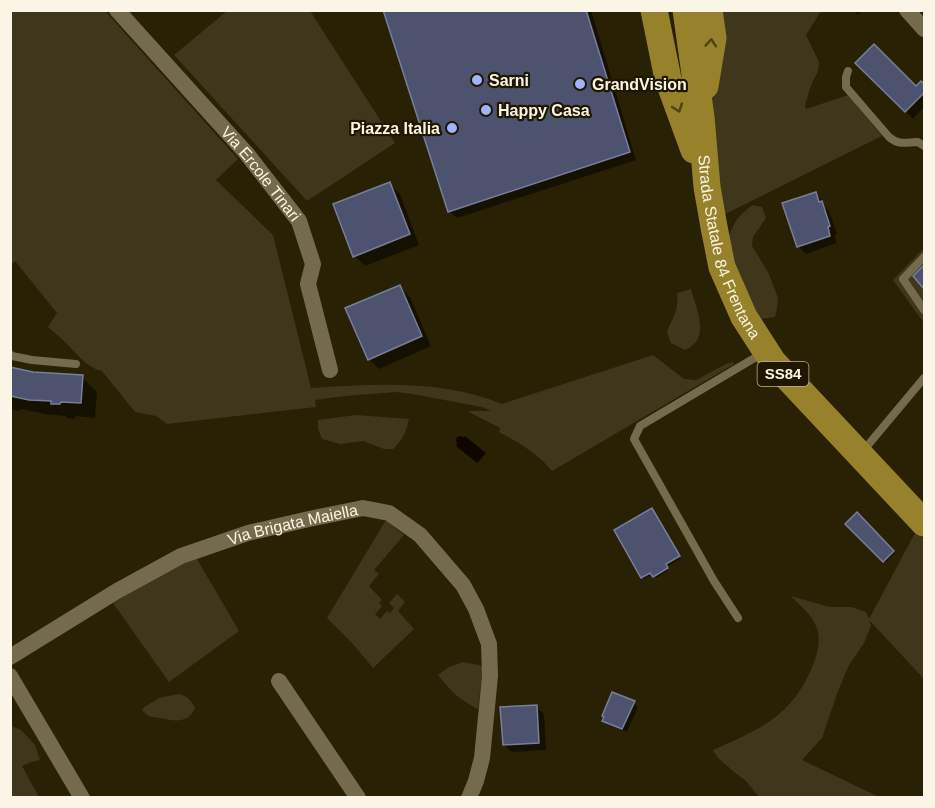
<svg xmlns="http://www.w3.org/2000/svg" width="935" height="808" font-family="Helvetica,sans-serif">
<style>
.green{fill:#3f371c}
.water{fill:#0e0700}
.shadow{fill:#0007}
.building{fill:#4d536f;stroke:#777e9c;stroke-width:1.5}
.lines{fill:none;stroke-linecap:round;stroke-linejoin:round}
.service{stroke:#746b4c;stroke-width:8}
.minor{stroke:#746b4c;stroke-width:16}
.primary{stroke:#97822b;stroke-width:27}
.oneway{stroke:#504211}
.poi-dot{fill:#a3b2fd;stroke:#201700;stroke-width:2}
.labels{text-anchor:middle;stroke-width:4.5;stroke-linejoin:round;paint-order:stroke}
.shield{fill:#201700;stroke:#b9b2a0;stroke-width:1.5}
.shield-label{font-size:15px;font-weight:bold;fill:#faf5e4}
.poi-label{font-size:16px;font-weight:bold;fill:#faf5e4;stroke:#201700;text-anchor:start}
.street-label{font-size:16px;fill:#faf5e4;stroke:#201700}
</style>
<rect width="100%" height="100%" fill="#292103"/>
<!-- green -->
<g class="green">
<polygon points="717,10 821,11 806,35 819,62 818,71 811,85 805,105 806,109 848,95 882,136 719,217 710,97"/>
<path d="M13 11H105L238 159 216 180 273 235 311 388C376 384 441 379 502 404L653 355 684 379 696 380 726 364 733 362 734 364 552 471C538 454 518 442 499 432L500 428 467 411H491L482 407 412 394 396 392 345 396 315 400 316 407 167 424 156 416 135 412 102 371C87 368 78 355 67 344 61 338 54 332 48 327L57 313 15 261 11 265 10 16Z"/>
<polygon points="227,11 310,11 395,143 307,201 174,55"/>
<path d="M753 205 762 207 766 218 753 237 752 246 768 272 778 298 777 308 775 317 761 319 757 317 726 245C733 224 735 218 753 205Z"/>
<polygon points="924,248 924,323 893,280"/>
<path d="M691 289C697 311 711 339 685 350L671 343 667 332C673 316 679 311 677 293Z"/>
<path d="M356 415 409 419C406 432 403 440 393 449H384L363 441 340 444 322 439 318 429V420Z"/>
<polygon points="386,520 404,535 374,570 379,574 369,586 382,600 379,603 382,606 375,614 380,619 387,611 390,613 394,608 389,603 397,594 405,602 398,611 414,629 373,668 352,643 327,618"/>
<path d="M916 531 924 540V679L869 620 871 626 864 643 849 665 838 691 822 738 802 760 879 797H759L746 781 733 771 718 758 713 750C760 729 792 717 813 665 817 655 821 640 817 629 813 615 801 607 791 596L829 607H851L866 612 869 619Z"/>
<polygon points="194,554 239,631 169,682 113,603"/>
<path d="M463 662 483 666 478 709C458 699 452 692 438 675L449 667Z"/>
<path d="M178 694C186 695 191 700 195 708 189 724 174 721 160 718 152 717 147 717 142 710L143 708 159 698Z"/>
<polygon points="11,726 21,730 35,745 40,760 31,762 22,766 39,797 11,797"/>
</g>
<!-- water -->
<polygon class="water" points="460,436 463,437 465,436 486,453 477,463 456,446 457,445 456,440 457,437"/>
<!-- shadow -->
<g class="shadow">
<polygon points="385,10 591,10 636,160 457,218 449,211"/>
<polygon points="853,10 864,10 857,15"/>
<polygon points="858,63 916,88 921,83 924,86 924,107 913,119"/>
<polygon points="389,184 400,194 419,245 365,266 355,256"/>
<polygon points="815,194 823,201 824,206 829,211 837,234 834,235 837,243 806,254 798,246"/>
<polygon points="400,287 410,297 431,346 379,369 369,359"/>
<polygon points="10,369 32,373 82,377 97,392 95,418 75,416 75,419 67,418 65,416 45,414 21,409 20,411 13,410 10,407"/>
<polygon points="654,512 681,558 667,567 669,570 656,578 653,574 644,579 616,531"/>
<polygon points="857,514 895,553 886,562 847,524"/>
<polygon points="634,703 638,707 627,732 609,725 604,720"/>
<polygon points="536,707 544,714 546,750 512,752 504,745"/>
</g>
<!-- building -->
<g class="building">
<polygon points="383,10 586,10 630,152 448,212"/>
<polygon points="874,44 916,86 921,81 924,84 924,93 905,112 855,63"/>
<polygon points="390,182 410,234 353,257 333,204"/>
<polygon points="816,192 819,202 822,201 830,226 828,227 830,236 797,247 782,203"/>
<polygon points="924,265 924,289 913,276"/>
<polygon points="400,285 422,336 368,360 345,308"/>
<polygon points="10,367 33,372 83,375 81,403 61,402 60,404 51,404 51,401 29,400 10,396"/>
<polygon points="652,508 680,556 666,564 668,568 653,577 650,573 641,578 614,530"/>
<polygon points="857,512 894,551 883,562 845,524"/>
<polygon points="612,692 635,701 622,729 602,721 604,717 602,716"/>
<polygon points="537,705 539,743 503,745 500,707"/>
</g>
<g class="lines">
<!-- service -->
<g class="service">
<path d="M848 71 846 77V87L889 137C899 146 907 142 918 142L924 146"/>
<polyline points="924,257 903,279 924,310"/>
<polyline points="10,354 12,356 32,360 76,364"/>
<polyline points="863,451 924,378"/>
<polyline points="738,618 714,581 634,439 640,426 763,353"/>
</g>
<!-- minor -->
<g class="minor">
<path id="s1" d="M117 10 247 154 299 221 313 264 308 284 330 370"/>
<polyline points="907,10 924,29"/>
<path id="s2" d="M10 657 117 591 181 556 248 533 309 519 363 508 389 513 420 535 463 585 476 609 489 644 490 676 482 758 476 781 469 798"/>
<polyline points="10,676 82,798"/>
<polyline points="279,681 358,798"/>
</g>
<!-- primary -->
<g class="primary">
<polyline points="654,10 668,79 694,150"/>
<path id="s3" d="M686 10 701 117 707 187 714 227 722 267 744 317 773 362 924 523"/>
<polyline points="705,86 713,38 709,10"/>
</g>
</g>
<!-- one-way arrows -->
<defs><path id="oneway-chevron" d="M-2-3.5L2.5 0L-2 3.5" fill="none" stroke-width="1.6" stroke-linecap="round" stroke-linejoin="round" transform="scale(1.5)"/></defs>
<g class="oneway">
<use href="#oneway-chevron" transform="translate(711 43) rotate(-86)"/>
<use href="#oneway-chevron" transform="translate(678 108) rotate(70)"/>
</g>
<!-- markers -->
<g class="poi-dot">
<circle cx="477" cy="80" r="6"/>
<circle cx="580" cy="84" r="6"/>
<circle cx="486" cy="110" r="6"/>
<circle cx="452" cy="128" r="6"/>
</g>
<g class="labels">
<!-- shield labels -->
<rect class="shield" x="757.5" y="362" width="51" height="24" rx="4.5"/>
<g class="shield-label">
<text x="783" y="379">SS84</text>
</g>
<!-- poi labels -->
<g class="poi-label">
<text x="489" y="86">Sarni</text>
<text x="592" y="90">GrandVision</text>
<text x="498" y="116">Happy Casa</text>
<text x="440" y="134" text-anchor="end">Piazza Italia</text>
</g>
<!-- street labels -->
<g class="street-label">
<text dy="6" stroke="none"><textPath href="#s1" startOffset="218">Via Ercole Tinari</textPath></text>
<text dy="6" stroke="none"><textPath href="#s3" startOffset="242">Strada Statale 84 Frentana</textPath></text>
<text dy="6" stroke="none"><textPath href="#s2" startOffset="315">Via Brigata Maiella</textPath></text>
</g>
</g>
<!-- border -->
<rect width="935" height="808" fill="none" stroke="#faf5e4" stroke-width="24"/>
</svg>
